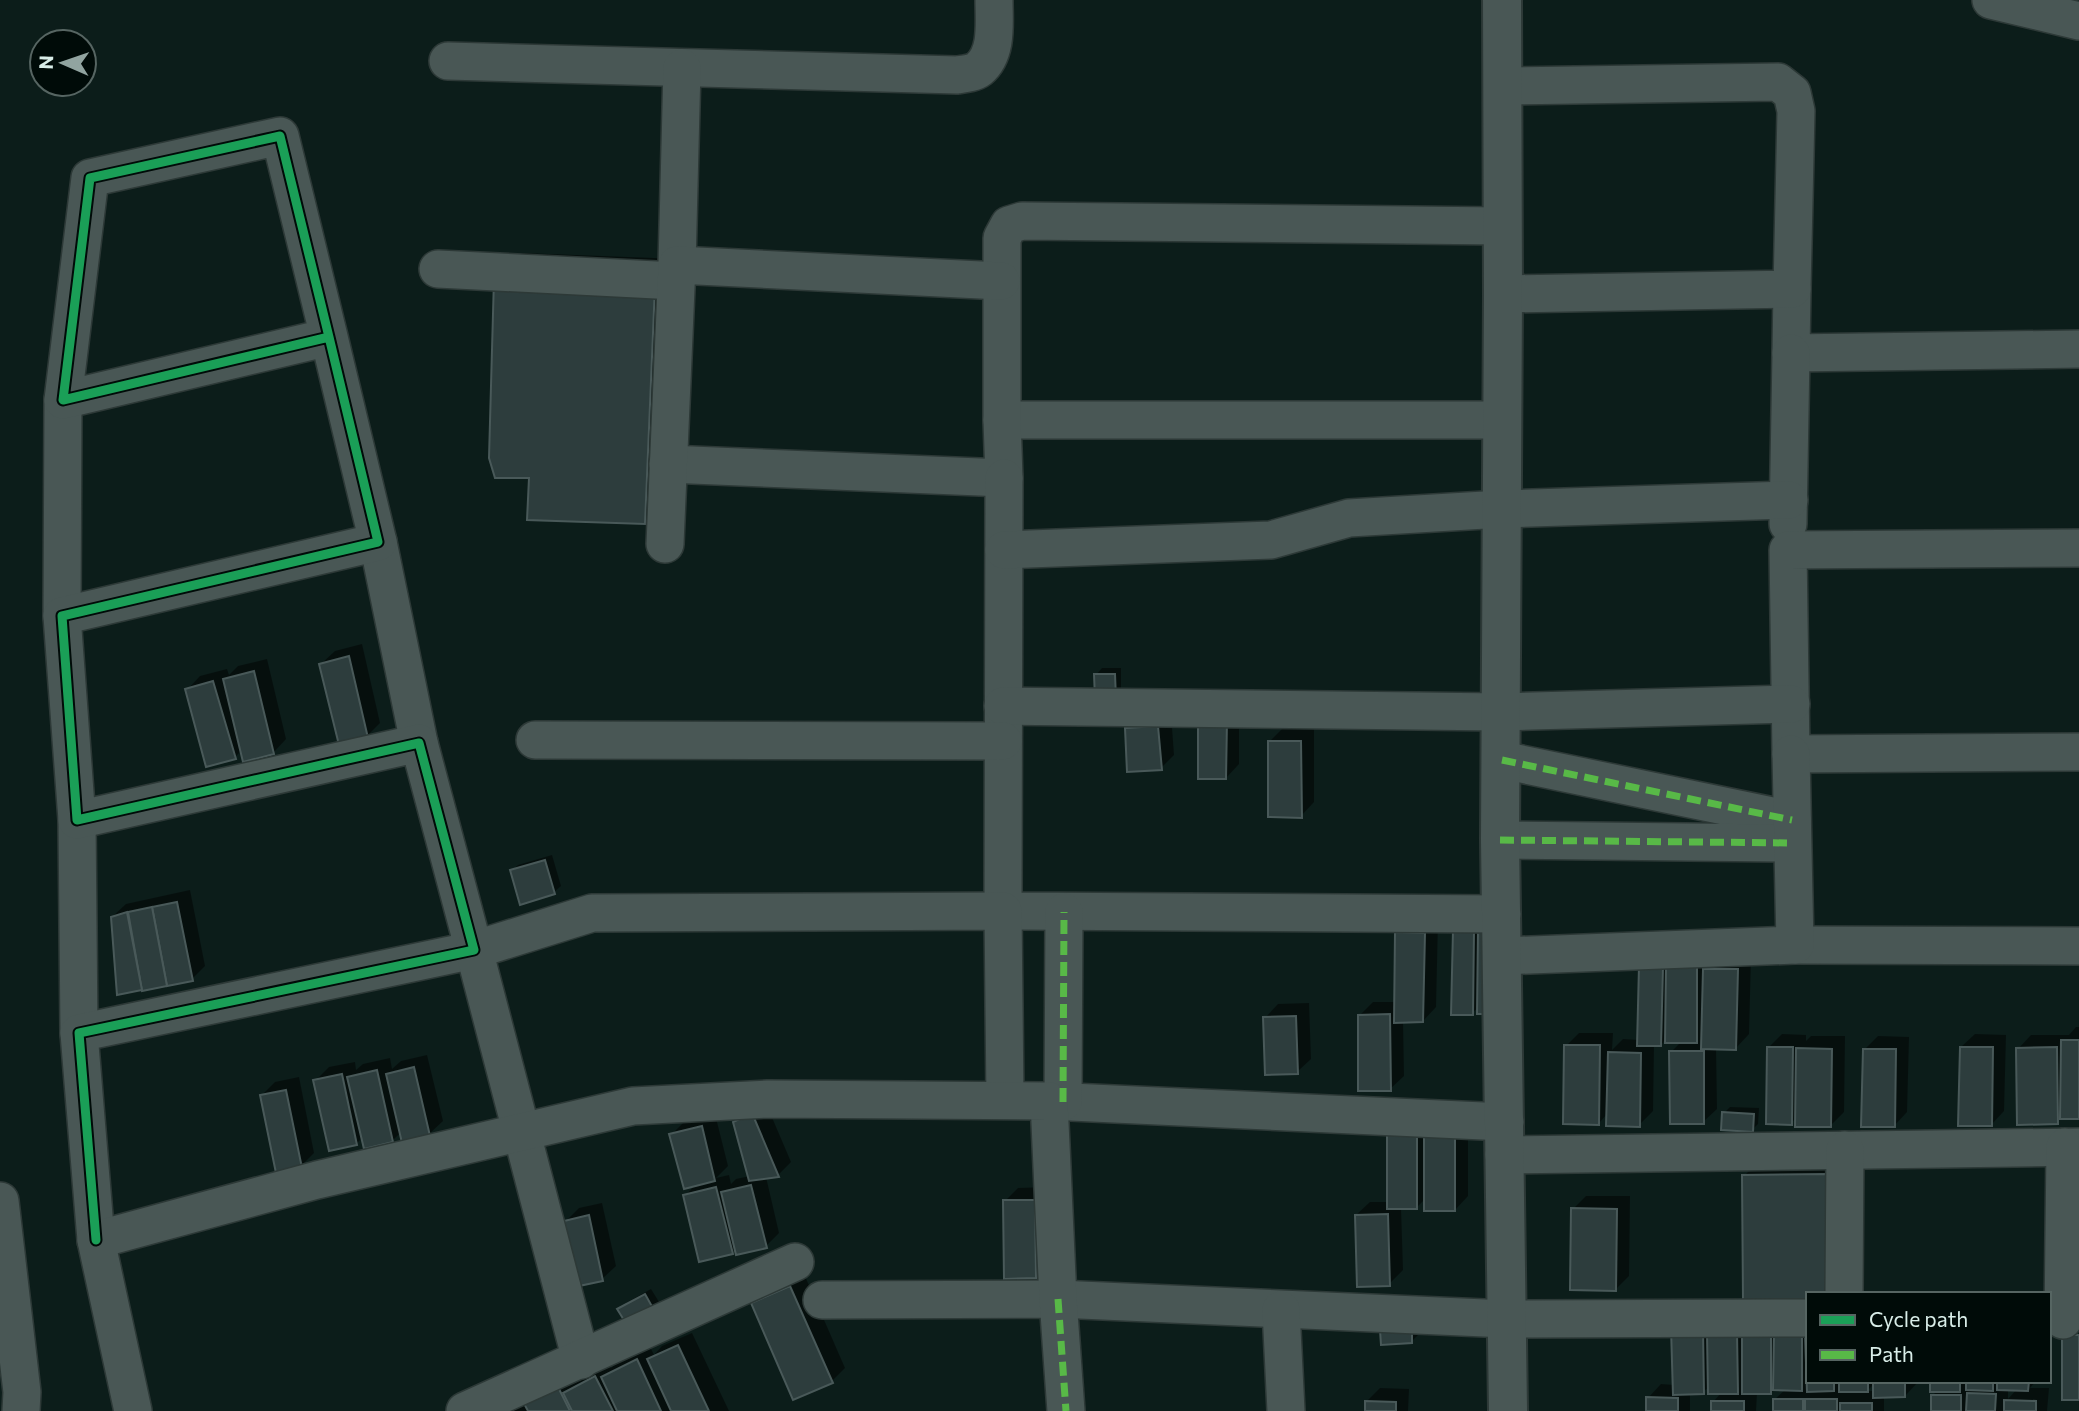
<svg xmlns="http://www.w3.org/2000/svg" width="2079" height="1411" font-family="Commissioner,sans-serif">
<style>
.shadow{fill:#0007;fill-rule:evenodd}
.building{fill:#2d3d3d;stroke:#495959;stroke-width:2}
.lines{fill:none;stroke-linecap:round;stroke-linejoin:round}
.street-casing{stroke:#2d3937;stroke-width:40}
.secondary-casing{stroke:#2d3937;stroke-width:42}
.street{stroke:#495755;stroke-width:37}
.secondary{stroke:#495755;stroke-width:38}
.quiet{stroke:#58b947;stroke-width:7;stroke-dasharray:14 7;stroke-linecap:butt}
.cycleway-casing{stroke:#000b08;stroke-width:13}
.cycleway{stroke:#1a9f57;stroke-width:9}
</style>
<rect width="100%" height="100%" fill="#0c1d1a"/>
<!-- shadow -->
<g class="shadow">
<polygon points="522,253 680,259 670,496 644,523 495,279"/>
<polygon points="362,644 380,723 367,736 321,664 335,651"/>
<polygon points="267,659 286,739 273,753 242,750 235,757 187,690 200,676 227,669 229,675 238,666"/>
<polygon points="1102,668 1121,668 1121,691 1115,697 1096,675"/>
<polygon points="1213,707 1239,707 1239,764 1226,778"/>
<polygon points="1171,714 1174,755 1161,768 1126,729 1140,716"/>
<polygon points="1283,728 1314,728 1314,802 1301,816 1269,742"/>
<polygon points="552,855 561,886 554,892 512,871 518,865"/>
<polygon points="190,890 205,966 192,979 119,993 112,917 126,904"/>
<polygon points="1487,917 1479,1007 1472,1013 1455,930"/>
<polygon points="1410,920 1438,920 1436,1007 1423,1021 1403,1021 1404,1076 1390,1089 1359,1016 1373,1002 1396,1002 1397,933"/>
<polygon points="1751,957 1749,1034 1736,1048 1716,1047 1717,1109 1703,1122 1671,1052 1682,1041 1664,1041 1661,1045 1654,1045 1653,1111 1639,1125 1608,1113 1599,1123 1566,1046 1579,1033 1613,1033 1612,1050 1623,1039 1639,1040 1640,967"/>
<polygon points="1309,1003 1311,1059 1297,1072 1265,1018 1278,1004"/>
<polygon points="2076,1027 2079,1027 2079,1116 2063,1117 2057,1122 2018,1049 2031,1035 2069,1035"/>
<polygon points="1782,1034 1806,1035 1806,1041 1811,1036 1845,1036 1844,1112 1831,1125 1796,1118 1791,1123 1768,1048"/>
<polygon points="1975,1034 2006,1035 2004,1111 1991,1125 1961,1047"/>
<polygon points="1878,1036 1909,1037 1907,1112 1894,1126 1865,1049"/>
<polygon points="427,1055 443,1121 429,1134 401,1132 392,1141 363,1137 356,1144 315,1081 329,1067 355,1062 356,1070 363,1064 390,1058 392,1069 401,1061"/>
<polygon points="299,1077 314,1153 301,1166 262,1095 275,1082"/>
<polygon points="765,1101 791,1162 778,1175 766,1177 779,1233 766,1246 736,1248 732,1252 685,1196 696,1184 671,1135 685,1121 715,1114 728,1166 716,1178 729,1175 731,1184 736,1179 750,1176 735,1123 748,1109"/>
<polygon points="1730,1107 1759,1108 1758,1124 1752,1130 1724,1113"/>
<polygon points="1468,1124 1468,1196 1455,1210 1426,1198 1416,1208 1401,1208 1403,1270 1389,1284 1356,1215 1370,1202 1388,1202 1388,1132"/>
<polygon points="1847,1155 1849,1278 1744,1176 1764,1156"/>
<polygon points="1048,1187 1048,1263 1035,1276 1005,1201 1018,1188"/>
<polygon points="1586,1196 1630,1196 1629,1276 1616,1289 1573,1209"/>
<polygon points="602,1203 616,1266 602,1279 566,1221 579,1208"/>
<polygon points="804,1274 845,1368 832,1381 753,1304 766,1290"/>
<polygon points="651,1289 659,1302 653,1309 620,1309 626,1303"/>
<path d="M1808 1318V1381L1918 1382 1905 1396H1884V1411H1775V1399L1786 1389 1775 1388 1771 1393H1757L1756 1411H1713V1402L1722 1392 1710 1386 1703 1392 1690 1393V1411H1648V1398L1661 1384 1674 1385 1673 1329ZM1875 1383V1391H1867Z"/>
<polygon points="1417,1323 1418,1335 1412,1341 1383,1343"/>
<polygon points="692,1333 729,1411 498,1411 569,1371 575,1383 609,1364 611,1368 616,1364 650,1347 654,1355 662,1346"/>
<path d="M1932 1381H2036L2030 1388H2049L2047 1411H1933V1395L1938 1390ZM2008 1389H2017L2008 1399Z"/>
<polygon points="1380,1388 1409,1389 1408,1411 1367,1411 1367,1401"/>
</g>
<!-- building -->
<g class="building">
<polygon points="494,278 655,285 645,524 527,520 529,478 495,478 489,458"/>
<polygon points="349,656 368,738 339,745 319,664"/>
<polygon points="254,671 274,754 243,762 223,679"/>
<polygon points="1094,674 1115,674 1116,699 1095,699"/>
<polygon points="213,681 236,759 206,767 185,689"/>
<polygon points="1198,720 1227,720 1226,779 1198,779"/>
<polygon points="1158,726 1162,770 1127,772 1125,728"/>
<polygon points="1268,741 1301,741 1302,818 1268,817"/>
<polygon points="545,860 555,894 520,905 510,870"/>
<polygon points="177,902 193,981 167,986 152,907"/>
<polygon points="152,907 167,986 142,991 128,912"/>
<polygon points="127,912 142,990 117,995 111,917"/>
<polygon points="1453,930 1474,930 1473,1015 1451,1015"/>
<polygon points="1478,930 1502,931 1499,1014 1477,1014"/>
<polygon points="1395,932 1425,933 1423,1022 1394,1023"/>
<polygon points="1639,966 1663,967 1661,1046 1637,1046"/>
<polygon points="1666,966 1697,966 1697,1043 1665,1043"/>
<polygon points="1703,969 1738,969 1736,1050 1701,1049"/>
<polygon points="1390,1014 1391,1091 1358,1091 1358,1015"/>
<polygon points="1296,1016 1298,1074 1265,1075 1263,1017"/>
<polygon points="2061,1040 2079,1040 2079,1119 2060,1119"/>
<polygon points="1564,1045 1600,1045 1599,1125 1563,1124"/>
<polygon points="1767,1047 1793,1047 1792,1125 1766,1124"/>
<polygon points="1960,1047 1993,1047 1992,1126 1958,1126"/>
<polygon points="2057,1047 2058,1124 2017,1125 2016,1048"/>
<polygon points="1796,1048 1832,1049 1831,1127 1795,1127"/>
<polygon points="1863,1049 1896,1049 1895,1127 1861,1127"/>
<polygon points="1669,1051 1704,1051 1704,1124 1670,1124"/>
<polygon points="1608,1052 1641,1053 1640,1127 1606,1126"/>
<polygon points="414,1067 430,1136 402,1143 386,1074"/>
<polygon points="377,1070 393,1142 364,1149 347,1077"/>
<polygon points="342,1074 357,1145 329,1151 313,1080"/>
<polygon points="286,1090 302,1168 276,1173 260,1095"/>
<polygon points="1722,1112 1754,1114 1753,1132 1721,1130"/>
<polygon points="752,1113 779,1177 749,1181 733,1122"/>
<polygon points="702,1126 715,1181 684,1189 669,1134"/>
<rect x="1387" y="1131" width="30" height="78"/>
<rect x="1424" y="1137" width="31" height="74"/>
<polygon points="1828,1174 1829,1294 1808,1294 1808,1300 1743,1301 1742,1175"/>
<polygon points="751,1185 767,1248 736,1255 721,1192"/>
<polygon points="716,1187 733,1254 699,1262 683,1195"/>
<polygon points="1003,1200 1035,1200 1036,1278 1004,1279"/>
<polygon points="1571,1208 1617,1209 1616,1291 1570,1290"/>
<polygon points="1388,1214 1390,1286 1357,1287 1355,1215"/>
<polygon points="589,1215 603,1281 579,1286 564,1221"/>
<polygon points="790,1286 833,1383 793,1400 751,1303"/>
<polygon points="645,1294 654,1310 627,1325 617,1309"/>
<polygon points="1412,1328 1412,1343 1381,1345 1380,1330"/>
<polygon points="1671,1328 1703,1328 1704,1394 1673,1395"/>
<polygon points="1774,1331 1802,1331 1802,1391 1773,1390"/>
<polygon points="1737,1332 1738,1394 1708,1394 1707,1333"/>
<rect x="1742" y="1332" width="29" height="62"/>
<polygon points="1805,1334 1808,1334 1808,1381 1834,1381 1834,1391 1807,1392"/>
<rect x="2062" y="1335" width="17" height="65"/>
<polygon points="678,1345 709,1411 671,1411 647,1359"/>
<polygon points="637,1359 661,1411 617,1411 601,1377"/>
<polygon points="595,1376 613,1411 572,1411 563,1393"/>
<rect x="1839" y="1381" width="29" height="11"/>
<polygon points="1873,1381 1905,1381 1905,1397 1873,1398"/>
<rect x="1930" y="1381" width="30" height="11"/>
<polygon points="1966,1381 1993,1381 1993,1391 1966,1390"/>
<polygon points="1997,1381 2029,1381 2028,1391 1997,1390"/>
<polygon points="556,1383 570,1411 528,1411 522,1400"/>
<polygon points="1967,1393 1996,1394 1995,1411 1966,1411"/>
<rect x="1931" y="1395" width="30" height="16"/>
<polygon points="1646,1397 1678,1398 1678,1411 1646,1411"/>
<rect x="1773" y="1399" width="30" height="12"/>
<rect x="1805" y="1399" width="32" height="12"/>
<polygon points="2004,1400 2036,1401 2036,1411 2004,1411"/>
<polygon points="1365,1401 1396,1402 1396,1411 1365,1411"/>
<rect x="1711" y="1401" width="33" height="10"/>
<rect x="1840" y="1403" width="32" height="8"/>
</g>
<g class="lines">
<!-- street casing -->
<g class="street-casing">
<g id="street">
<polyline points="1991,0 2079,21"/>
<path d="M448 61 957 75C964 74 974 73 979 69 998 53 994 23 994 0"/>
<polyline points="677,265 682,68"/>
<polyline points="438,269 676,281"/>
<polyline points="1792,289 1791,353 2079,349"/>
<polyline points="1503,294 1792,289 1796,111 1792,93 1778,82 1503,86"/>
<polyline points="1002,420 1501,420"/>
<polyline points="668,464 1004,478 1002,420 1002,238 1009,225 1022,221 1502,226"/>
<polyline points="1004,478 1003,911 1502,914"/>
<polyline points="1788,524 1791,353"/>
<polyline points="378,542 419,743"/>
<polyline points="665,544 677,265 1001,281"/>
<polyline points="2079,548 1788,550 1791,754 2079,752"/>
<polyline points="1004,550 1271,540 1349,518 1502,509 1789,500"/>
<polyline points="62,616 63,400"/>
<polyline points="1003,706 1501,712 1791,704"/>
<polyline points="535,740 1003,741"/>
<polyline points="1502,760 1792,820"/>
<polyline points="77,820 79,1033"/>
<polyline points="1500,840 1792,843"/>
<polyline points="1795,945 2079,946"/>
<polyline points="1502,956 1795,945 1791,754"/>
<polyline points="1049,1101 1505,1122"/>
<polyline points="1063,1102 1064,912"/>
<polyline points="1504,1155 2079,1147"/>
<polyline points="0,1201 22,1392 21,1411"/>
<polyline points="96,1240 79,1033 474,950 419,743 77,820 62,616 378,542 329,337 63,400 90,178 280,136 329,337"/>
<polyline points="1844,1294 1845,1150"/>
<polyline points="822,1300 1058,1299 1507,1319 1808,1318"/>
<polyline points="1281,1310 1286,1411"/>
<polyline points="2063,1320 2065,1147"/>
<polyline points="581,1360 474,950 592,913 1003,911 1005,1099"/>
<polyline points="133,1411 96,1240 317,1180 633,1106 768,1099 1049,1101 1058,1299 1066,1411"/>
<polyline points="465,1411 795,1262"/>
</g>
</g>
<!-- secondary casing -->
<g class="secondary-casing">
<polyline id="secondary" points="1502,0 1503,294 1500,840 1508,1411"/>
</g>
<!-- street -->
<use href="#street" class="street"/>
<!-- secondary -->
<use href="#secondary" class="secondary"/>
<!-- quiet -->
<g class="quiet">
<polyline points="1502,760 1792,820"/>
<polyline points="1500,840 1792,843"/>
<polyline points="1063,1102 1064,912"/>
<polyline points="1058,1299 1066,1411"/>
</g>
<!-- cycleway casing -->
<g class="cycleway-casing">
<polyline id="cycleway" points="96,1240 79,1033 474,950 419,743 77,820 62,616 378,542 329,337 63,400 90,178 280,136 329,337"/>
</g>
<!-- cycleway -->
<use href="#cycleway" class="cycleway"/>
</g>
<!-- legend -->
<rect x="1806" y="1292" width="245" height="91" fill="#000b08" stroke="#566562" stroke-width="2"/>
<rect x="1820" y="1315" width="35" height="10" fill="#1a9f57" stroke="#566562" stroke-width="2"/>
<text x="1869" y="1327" font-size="21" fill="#d8ede8">Cycle path</text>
<rect x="1820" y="1350" width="35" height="10" fill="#58b947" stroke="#566562" stroke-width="2"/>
<text x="1869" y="1362" font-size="21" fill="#d8ede8">Path</text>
<!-- north arrow -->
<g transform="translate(63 63) rotate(272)"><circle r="33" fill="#000b08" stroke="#566562" stroke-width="2"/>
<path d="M0-5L12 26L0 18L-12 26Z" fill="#91a4a0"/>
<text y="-10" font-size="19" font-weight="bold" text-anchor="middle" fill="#d8ede8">N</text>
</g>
</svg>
